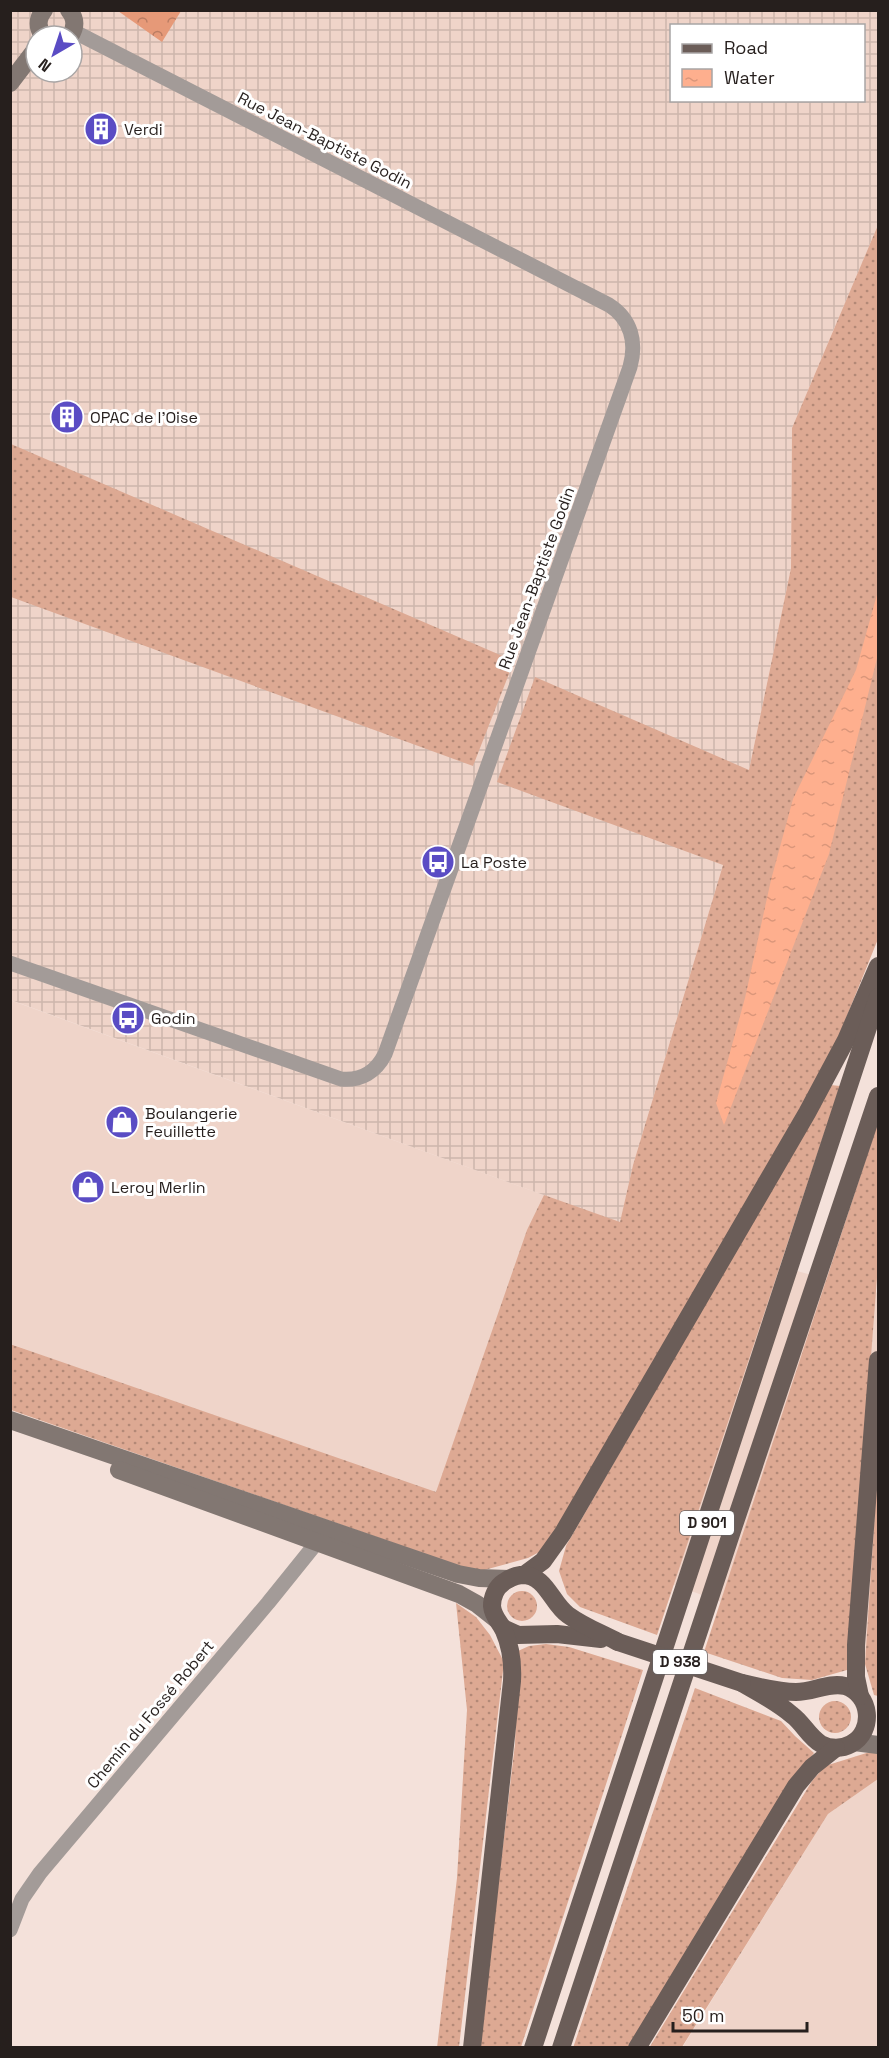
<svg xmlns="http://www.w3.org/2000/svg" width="889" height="2058" font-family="'Space Grotesk',sans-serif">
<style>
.built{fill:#efd4c9}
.industrial{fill:url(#industrial-grid);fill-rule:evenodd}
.grass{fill:url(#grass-dots)}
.forest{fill:url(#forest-crowns)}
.water{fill:url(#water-ripples)}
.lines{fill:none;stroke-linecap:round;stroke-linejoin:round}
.street{stroke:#a39b98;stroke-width:15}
.secondary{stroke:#827772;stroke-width:18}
.primary{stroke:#6b5d58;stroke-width:18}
.primary-bridge{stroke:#6b5d58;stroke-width:18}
.labels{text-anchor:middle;stroke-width:6;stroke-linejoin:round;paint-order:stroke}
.shield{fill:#fff;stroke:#676261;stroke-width:1.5}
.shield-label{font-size:15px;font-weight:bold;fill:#261f1d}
.poi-label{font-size:16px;fill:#261f1d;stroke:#fff;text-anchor:start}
.street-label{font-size:16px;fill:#261f1d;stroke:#fff}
</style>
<defs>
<pattern id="industrial-grid" width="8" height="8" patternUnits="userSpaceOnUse" patternTransform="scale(1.5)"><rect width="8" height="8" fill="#efd4c9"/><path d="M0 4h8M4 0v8" fill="none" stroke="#cdb6ac"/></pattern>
<pattern id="grass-dots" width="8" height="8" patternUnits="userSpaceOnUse" patternTransform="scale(1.5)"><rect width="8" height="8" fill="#dda993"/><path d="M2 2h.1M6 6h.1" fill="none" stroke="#b38977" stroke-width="1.8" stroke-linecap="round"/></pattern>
<pattern id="forest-crowns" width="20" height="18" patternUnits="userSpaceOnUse" patternTransform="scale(1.5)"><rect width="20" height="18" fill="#e69978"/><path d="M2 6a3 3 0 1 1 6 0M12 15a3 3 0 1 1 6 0" fill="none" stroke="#ba7c62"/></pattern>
<pattern id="water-ripples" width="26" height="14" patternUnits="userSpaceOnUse" patternTransform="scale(1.5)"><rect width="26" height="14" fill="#feaf8e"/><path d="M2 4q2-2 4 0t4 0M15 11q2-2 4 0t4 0" fill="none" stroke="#da967a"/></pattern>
</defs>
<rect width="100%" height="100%" fill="#f4e1da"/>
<!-- built -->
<g class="built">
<polygon points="10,1000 620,1223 878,1293 878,1659 11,1344"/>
<polygon points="878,1779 878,2047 682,2048 828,1814"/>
</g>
<!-- industrial -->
<path class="industrial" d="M10 11H878V225L792 428 791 568 749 770 723 865 633 1165 620 1223 11 1000ZM672 26H864V100H672ZM36 36H72V72H36Z"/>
<!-- grass -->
<g class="grass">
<polygon points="878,225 878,939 826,1068 545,1549 528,1558 477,1572 11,1410 10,1344 436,1492 527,1230 544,1195 620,1222 633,1165 723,865 497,782 535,677 749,770 791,568 792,428"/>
<polygon points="11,444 514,661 473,766 11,597"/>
<polygon points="831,1085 840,1086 657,1635 580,1607 567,1594 559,1571 566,1546"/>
<polygon points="878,1122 878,1265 847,1670 812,1680 782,1678 704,1652"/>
<polygon points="878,1465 878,1696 874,1695 865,1664"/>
<circle cx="522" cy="1606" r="15"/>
<polygon points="456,1603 476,1617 490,1635 504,1662 459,2047 437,2048 457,1878 467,1710"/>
<polygon points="546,1644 569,1647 643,1670 521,2047 479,2048 515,1744 518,1651 529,1646"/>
<polygon points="695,1688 781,1721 795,1736 814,1753 794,1778 631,2047 573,2048"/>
<circle cx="835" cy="1717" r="16"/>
<polygon points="876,1750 878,1750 878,1779 828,1814 682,2047 649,2048 812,1781 825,1766"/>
</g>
<!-- forest -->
<polygon class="forest" points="118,11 181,11 162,42"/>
<!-- water -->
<polygon class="water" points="878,591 878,654 829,854 724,1125 716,1103 745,998 771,880 793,799 856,670"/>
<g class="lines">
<!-- street -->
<g class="street">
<path d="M10 963 341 1079C361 1081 376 1072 385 1054L630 367C637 342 631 319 609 305L73 31"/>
<polyline points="10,1930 22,1899 40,1873 268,1603 322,1536"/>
</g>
<!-- secondary -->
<g class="secondary">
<path d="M69 10C76 19 76 27 70 36"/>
<path d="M43 36C37 27 37 19 44 10"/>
<polyline points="10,83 36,49"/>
<polyline points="10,1420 458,1574 479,1578 509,1579"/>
<polyline points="119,1470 459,1594 477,1604 496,1619"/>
<polyline points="854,1742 878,1745"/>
</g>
<!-- primary -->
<g class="primary">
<polyline points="524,1575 543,1561 563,1533 807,1113 846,1040 878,966"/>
<polyline points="503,1628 518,1635 557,1634 601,1639"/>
<path d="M742 1683C760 1687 778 1692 796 1692 813 1692 829 1682 845 1686 871 1694 875 1731 851 1744 842 1749 830 1749 821 1744 809 1737 803 1723 792 1715 777 1702 759 1693 742 1683Z"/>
<polyline points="860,1696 856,1677 856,1645 878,1360"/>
<path d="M472 2048 512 1681C513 1663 511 1647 504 1631 500 1622 493 1617 492 1606 492 1597 496 1587 504 1582 509 1578 515 1576 521 1575 546 1574 551 1603 568 1615 583 1626 601 1633 618 1642"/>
<polyline points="533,2048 878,997"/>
<polyline points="561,2048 734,1525 878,1096"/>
<polyline points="637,2048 796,1786 812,1767 836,1748"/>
</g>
<!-- primary-bridge -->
<polyline class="primary-bridge" points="618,1642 742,1683"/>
</g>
<!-- icons -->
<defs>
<g id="building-disc" transform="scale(1.725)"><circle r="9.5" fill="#5a4cc4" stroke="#fff"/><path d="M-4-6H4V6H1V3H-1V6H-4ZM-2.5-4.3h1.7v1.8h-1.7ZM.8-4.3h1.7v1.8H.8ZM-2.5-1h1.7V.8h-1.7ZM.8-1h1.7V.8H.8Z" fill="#fff"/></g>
<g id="bus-disc" transform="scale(1.725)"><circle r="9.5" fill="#5a4cc4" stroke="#fff"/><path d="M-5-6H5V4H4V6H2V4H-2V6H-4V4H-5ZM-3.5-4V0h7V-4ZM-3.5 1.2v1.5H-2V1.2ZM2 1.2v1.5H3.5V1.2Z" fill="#fff"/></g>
<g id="shop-disc" transform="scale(1.725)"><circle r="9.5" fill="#5a4cc4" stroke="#fff"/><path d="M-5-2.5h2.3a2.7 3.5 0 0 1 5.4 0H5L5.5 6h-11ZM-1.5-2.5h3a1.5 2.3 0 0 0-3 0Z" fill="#fff"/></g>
</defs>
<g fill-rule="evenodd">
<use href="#building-disc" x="101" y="129"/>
<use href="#building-disc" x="67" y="417"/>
<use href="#bus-disc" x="438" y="862"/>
<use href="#bus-disc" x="128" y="1018"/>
<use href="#shop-disc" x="122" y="1122"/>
<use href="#shop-disc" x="88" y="1187"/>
</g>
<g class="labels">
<!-- shield labels -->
<g class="shield">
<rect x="680" y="1511" width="54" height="24" rx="4.5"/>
<rect x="653" y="1650" width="54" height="24" rx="4.5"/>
</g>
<g class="shield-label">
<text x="707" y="1528">D 901</text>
<text x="680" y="1667">D 938</text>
</g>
<!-- poi labels -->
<g class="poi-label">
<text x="124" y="135">Verdi</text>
<text x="90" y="423">OPAC de l'Oise</text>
<text x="461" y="868">La Poste</text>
<text x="151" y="1024">Godin</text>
<text x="145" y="1119">Boulangerie<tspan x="145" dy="18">Feuillette</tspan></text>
<text x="111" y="1193">Leroy Merlin</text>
</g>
<!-- street labels -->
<g class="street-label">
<text transform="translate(325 140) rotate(27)" y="6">Rue Jean-Baptiste Godin</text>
<text transform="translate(536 578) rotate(-70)" y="6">Rue Jean-Baptiste Godin</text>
<text transform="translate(150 1714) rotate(-50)" y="6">Chemin du Fossé Robert</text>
</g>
</g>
<!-- border -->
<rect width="889" height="2058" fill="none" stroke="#261f1d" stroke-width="24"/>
<!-- legend -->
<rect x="670" y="24" width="195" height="78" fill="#ffffff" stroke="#a8a5a5" stroke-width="1.5"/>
<rect x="682" y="44" width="30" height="9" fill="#6b5d58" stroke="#a8a5a5" stroke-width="1.5"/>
<text x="724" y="54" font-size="18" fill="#261f1d">Road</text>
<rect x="682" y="69" width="30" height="18" fill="url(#water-ripples)" stroke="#a8a5a5" stroke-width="1.5"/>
<text x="724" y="84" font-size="18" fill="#261f1d">Water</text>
<!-- north arrow -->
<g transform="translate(54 54) rotate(219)"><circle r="28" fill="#ffffff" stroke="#a8a5a5" stroke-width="1.5"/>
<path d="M0-4.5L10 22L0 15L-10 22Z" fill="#5a4cc4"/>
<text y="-9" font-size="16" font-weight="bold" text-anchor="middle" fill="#261f1d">N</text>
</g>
<!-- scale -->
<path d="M673 2022v9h134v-9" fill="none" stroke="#261f1d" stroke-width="3"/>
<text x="682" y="2022" font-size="18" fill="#261f1d" stroke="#ffffff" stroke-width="4.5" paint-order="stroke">50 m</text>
</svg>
